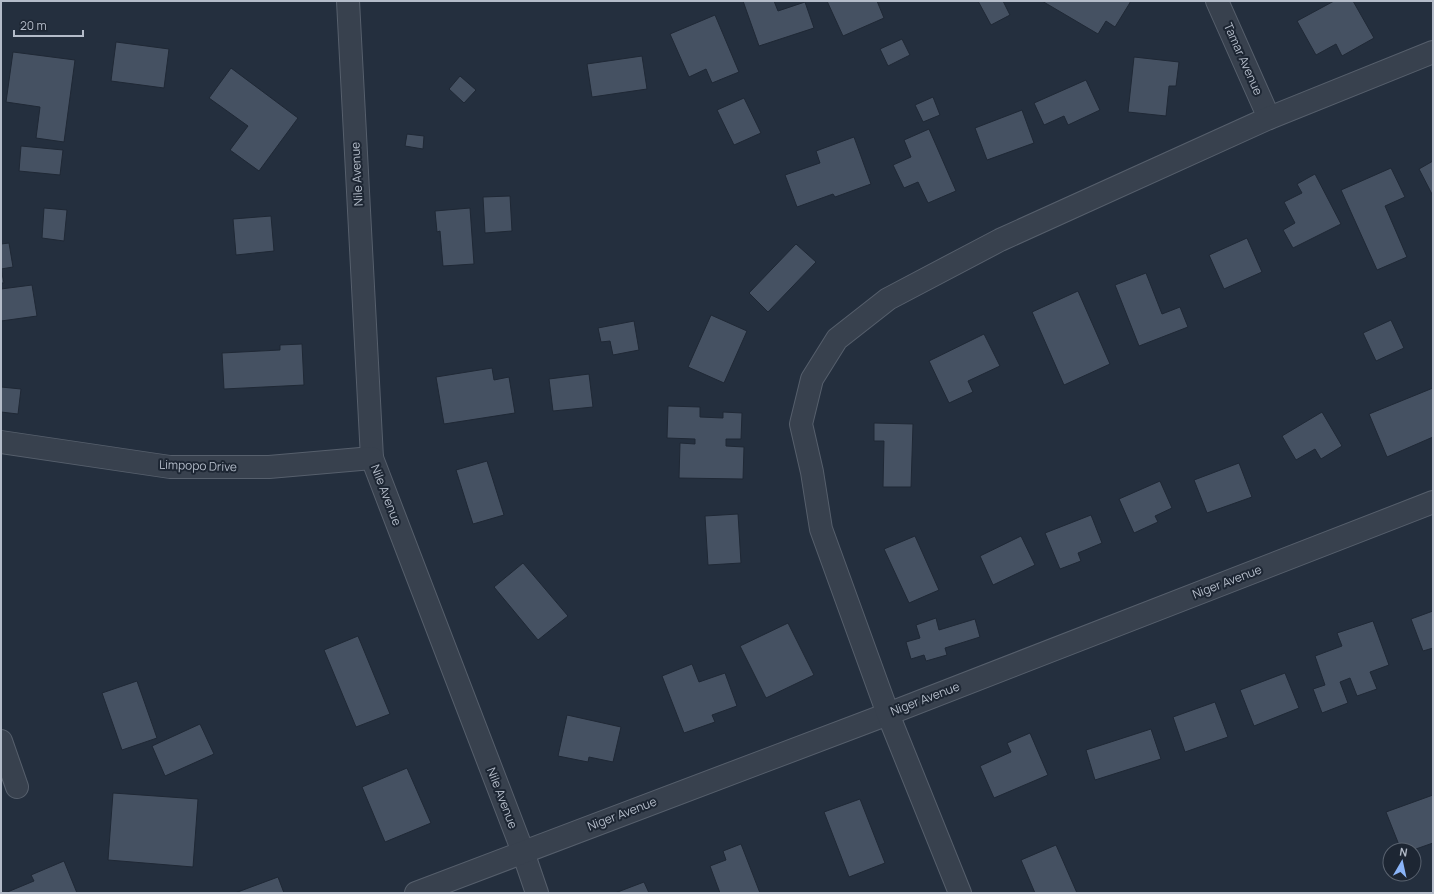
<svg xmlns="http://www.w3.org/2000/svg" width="1434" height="894" font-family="Manrope,sans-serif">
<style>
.building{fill:#455162;stroke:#1f2835}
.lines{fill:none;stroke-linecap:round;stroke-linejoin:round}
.minor-casing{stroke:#565f6c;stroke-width:24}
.minor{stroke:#38414e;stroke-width:22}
.labels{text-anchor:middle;stroke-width:4;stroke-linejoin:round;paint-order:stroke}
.street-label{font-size:12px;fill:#b4bcc9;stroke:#1d2633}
</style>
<rect width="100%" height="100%" fill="#242f3e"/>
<!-- building -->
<g class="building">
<polygon points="743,1 774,1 778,11 805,2 814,28 759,46"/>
<polygon points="827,1 877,1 884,18 843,36"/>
<polygon points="978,1 1003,1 1010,15 991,25"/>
<polygon points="1042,1 1131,1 1115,27 1106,21 1098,34"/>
<polygon points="1334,1 1353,1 1374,38 1342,56 1336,44 1316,55 1297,21"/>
<polygon points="715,15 739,72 712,83 706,69 689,77 670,34"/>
<polygon points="902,39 910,55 888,66 880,49"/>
<polygon points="116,42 169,49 164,88 111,81"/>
<polygon points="13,52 75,60 64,142 36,138 40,107 6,102"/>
<polygon points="642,56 647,89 592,97 587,64"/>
<polygon points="1134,57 1179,62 1176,86 1169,86 1166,116 1128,112"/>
<polygon points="231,68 298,118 259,171 230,150 248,126 209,98"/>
<polygon points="460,76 476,90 464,103 449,89"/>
<polygon points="1086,80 1100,110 1068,125 1064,116 1044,125 1034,103"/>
<polygon points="933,97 940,115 923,122 915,105"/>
<polygon points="744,98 761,133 734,145 717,110"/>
<polygon points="1022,110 1034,143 987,160 975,128"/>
<polygon points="929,129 956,191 928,203 918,182 904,188 893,165 911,157 904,140"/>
<polygon points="407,134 424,136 423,149 405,146"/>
<polygon points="854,137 871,184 835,197 833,194 797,207 785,175 820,163 816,151"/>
<polygon points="21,146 63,150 60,175 19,171"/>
<polygon points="1433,161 1433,196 1419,169"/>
<polygon points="1391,168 1405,197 1385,206 1407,257 1377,270 1341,190"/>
<polygon points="1315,174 1341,224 1293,248 1283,230 1295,223 1284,202 1302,193 1297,184"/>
<polygon points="510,196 512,231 485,233 483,197"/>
<polygon points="44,208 67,210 64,241 42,238"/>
<polygon points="470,208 474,264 443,266 440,231 437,232 435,211"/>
<polygon points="271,216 274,251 236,255 233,219"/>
<polygon points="1247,238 1262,272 1224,289 1209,255"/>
<polygon points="9,243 13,267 1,269 4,283 1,283 1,244"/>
<polygon points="796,244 816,262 768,312 749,293"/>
<polygon points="1146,273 1162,314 1180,307 1188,327 1139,346 1115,285"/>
<polygon points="32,285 37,316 1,321 1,289"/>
<polygon points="1078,291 1110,364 1064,385 1032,312"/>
<polygon points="711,315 747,331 724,383 688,367"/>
<polygon points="1391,320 1404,348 1376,361 1363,333"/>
<polygon points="634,321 639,350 613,355 610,341 601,342 598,328"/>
<polygon points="984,334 1000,366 968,381 973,392 949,403 929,361"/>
<polygon points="302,344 304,385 224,389 222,353 280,350 280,345"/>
<polygon points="492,368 494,380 509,377 515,413 444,424 436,377"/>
<polygon points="589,374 593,407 553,411 549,379"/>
<polygon points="1,387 21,389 18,414 1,412"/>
<polygon points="1433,388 1433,437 1387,457 1369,414"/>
<polygon points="668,406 700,407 700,417 723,418 723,412 742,413 741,439 726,439 726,446 744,447 743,479 679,478 680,443 695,444 695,439 667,438"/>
<polygon points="1322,412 1342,446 1321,459 1315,449 1296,460 1282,436"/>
<polygon points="874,423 913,424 911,487 883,487 884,441 874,441"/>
<polygon points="487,461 504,515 473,524 456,470"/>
<polygon points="1239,463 1252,497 1207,513 1194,480"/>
<polygon points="1160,481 1172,508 1155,516 1158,522 1134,533 1119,499"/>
<polygon points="738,514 741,563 708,565 705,516"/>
<polygon points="1091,515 1102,543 1078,553 1081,561 1060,569 1045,533"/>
<polygon points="915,536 939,590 909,603 884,549"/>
<polygon points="1021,536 1035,565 993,585 980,556"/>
<polygon points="523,563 568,616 538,640 494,587"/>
<polygon points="1433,611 1433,648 1423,651 1411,619"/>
<polygon points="936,618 939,630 975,619 980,637 945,648 947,655 926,661 924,655 911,659 906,642 920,638 916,625"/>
<polygon points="1373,621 1389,665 1370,672 1377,689 1357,696 1350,678 1340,682 1348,703 1322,713 1313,689 1325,685 1315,656 1342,646 1337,633"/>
<polygon points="788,623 814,675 766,698 740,646"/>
<polygon points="358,636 390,714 356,727 324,650"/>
<polygon points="692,664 699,682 725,673 737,706 712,715 715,722 684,733 662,676"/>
<polygon points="1285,673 1299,708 1254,726 1240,690"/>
<polygon points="137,681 157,738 122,750 102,693"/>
<polygon points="1215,702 1228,737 1185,752 1173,717"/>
<polygon points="567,715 621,727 613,762 589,757 588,762 558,756"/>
<polygon points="200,724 214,754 165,776 152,746"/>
<polygon points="1151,729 1161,759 1095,780 1086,750"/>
<polygon points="1030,733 1048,775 994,798 980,766 1011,752 1007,743"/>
<polygon points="407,768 431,823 385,842 362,787"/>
<polygon points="113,793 198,799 193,867 108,860"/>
<polygon points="1433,795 1433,843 1413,850 1401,850 1386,812"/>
<polygon points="860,799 885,863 849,877 824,812"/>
<polygon points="741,844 760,893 720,893 710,866 726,860 723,851"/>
<polygon points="1056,845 1077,893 1035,893 1021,860"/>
<polygon points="64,861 77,893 5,893 34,881 31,875"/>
<polygon points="278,877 284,893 235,893"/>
<polygon points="644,882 649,893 615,893"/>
</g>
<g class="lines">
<!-- minor casing -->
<g class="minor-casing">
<g id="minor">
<polyline points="348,1 372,458 523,852 537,893"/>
<polyline points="1217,1 1269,118"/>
<polyline points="1,442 170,467 269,467 372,458"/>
<polyline points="1,741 17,787"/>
<polyline points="416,893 888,714 1433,502"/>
<polyline points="960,893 888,714 821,529 812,472 801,424 812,379 837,339 888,299 1000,240 1269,118 1433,52"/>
</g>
</g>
<!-- minor -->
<use href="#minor" class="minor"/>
</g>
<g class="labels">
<!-- street labels -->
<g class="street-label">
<text transform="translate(1243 59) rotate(66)" y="4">Tamar Avenue</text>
<text transform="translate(357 174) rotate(-93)" y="4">Nile Avenue</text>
<text transform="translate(198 466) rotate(2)" y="4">Limpopo Drive</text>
<text transform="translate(386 495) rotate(69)" y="4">Nile Avenue</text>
<text transform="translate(1227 582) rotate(-21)" y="4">Niger Avenue</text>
<text transform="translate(925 699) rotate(-21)" y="4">Niger Avenue</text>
<text transform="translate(502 798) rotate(69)" y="4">Nile Avenue</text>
<text transform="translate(622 814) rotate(-21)" y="4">Niger Avenue</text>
</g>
</g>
<!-- border -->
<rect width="1434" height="894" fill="none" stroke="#b4bcc9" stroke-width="4"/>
<!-- north arrow -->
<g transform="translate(1402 862) rotate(9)"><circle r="19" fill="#1d2633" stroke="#59626f"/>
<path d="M0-3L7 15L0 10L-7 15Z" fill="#8ab4f8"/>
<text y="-6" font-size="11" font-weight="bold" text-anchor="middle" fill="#b4bcc9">N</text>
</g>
<!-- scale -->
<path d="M14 30v6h69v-6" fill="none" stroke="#b4bcc9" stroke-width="2"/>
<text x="20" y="30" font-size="12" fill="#b4bcc9" stroke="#1d2633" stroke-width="3" paint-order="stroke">20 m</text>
</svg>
